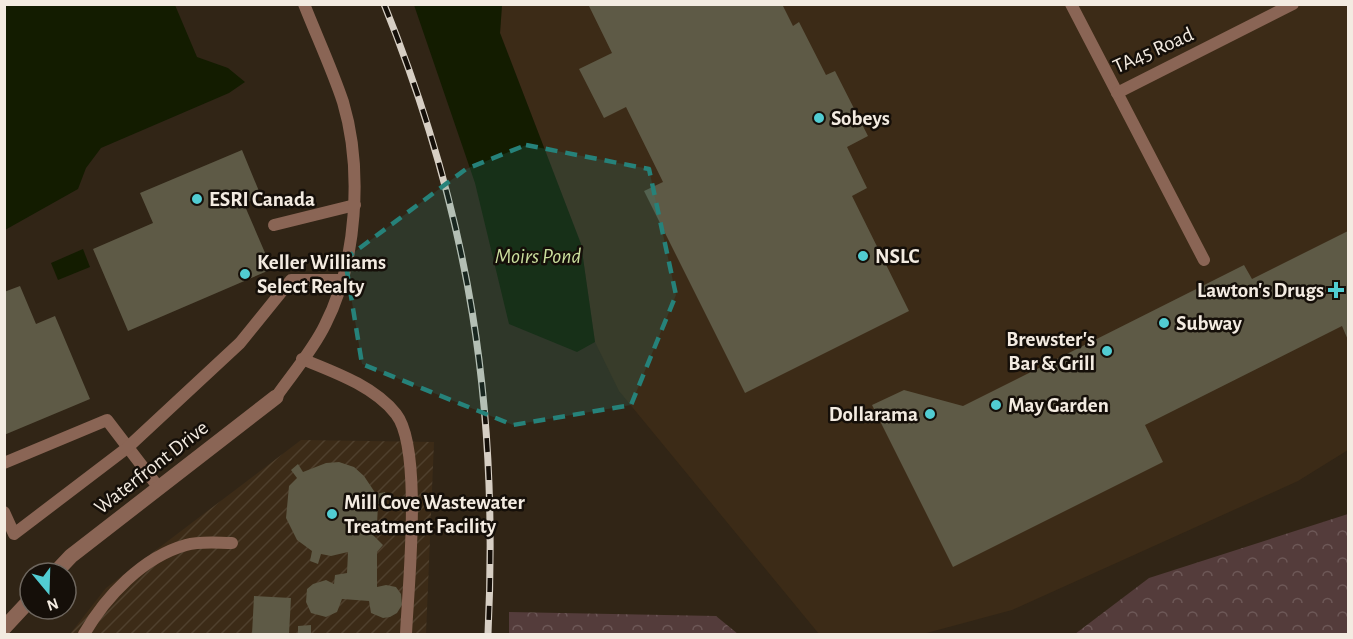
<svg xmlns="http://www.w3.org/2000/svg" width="1353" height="639" font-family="'Alegreya Sans',sans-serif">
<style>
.built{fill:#3c2b17}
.industrial{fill:url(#industrial-furrows)}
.forest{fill:url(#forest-crowns)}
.water{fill:#131c00}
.building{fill:#5e5a46}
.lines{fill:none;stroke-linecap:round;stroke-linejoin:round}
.lane{stroke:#8a6555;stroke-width:12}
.street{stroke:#8a6555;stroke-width:15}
.rail-casing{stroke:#d7cfc4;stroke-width:7}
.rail{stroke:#150f09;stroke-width:4.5;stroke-dasharray:14;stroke-linecap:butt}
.marked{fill:#26827a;fill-opacity:0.2;stroke:#26827a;stroke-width:4.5;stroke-dasharray:12 8;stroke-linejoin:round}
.poi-dot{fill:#51ccd2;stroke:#150f09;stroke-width:2}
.labels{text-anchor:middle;stroke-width:5;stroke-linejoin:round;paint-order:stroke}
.street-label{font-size:21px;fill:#f3ebe1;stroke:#150f09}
.poi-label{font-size:21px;font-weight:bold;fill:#f3ebe1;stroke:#150f09;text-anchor:start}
.water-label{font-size:22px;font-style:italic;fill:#cade9d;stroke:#150f09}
</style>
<defs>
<pattern id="industrial-furrows" width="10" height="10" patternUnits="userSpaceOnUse" patternTransform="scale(1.5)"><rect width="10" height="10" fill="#3c2b17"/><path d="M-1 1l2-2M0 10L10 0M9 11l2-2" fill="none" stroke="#4f402d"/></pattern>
<pattern id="forest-crowns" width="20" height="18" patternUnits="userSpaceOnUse" patternTransform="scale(1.5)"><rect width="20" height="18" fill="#543c3b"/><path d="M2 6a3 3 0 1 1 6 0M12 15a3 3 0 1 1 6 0" fill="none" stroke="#6d5857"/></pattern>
</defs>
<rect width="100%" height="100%" fill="#312516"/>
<!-- built -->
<polygon class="built" points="502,4 1348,5 1348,450 1298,481 1012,610 923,634 819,634 619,391 595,342 581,244 500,33"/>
<!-- industrial -->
<polygon class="industrial" points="301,440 434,442 426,634 70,634 106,588"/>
<!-- forest -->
<g class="forest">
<polygon points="1348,514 1348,634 1075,634 1149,578"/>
<polygon points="509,612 716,616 738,634 509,634"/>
</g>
<!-- water -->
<g class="water">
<polygon points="4,5 175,5 197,57 228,68 245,82 229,93 101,148 86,168 78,189 5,230"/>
<polygon points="414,5 502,5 500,33 581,244 595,342 577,352 509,324 475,183"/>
<polygon points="83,249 90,267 58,280 51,263"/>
</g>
<!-- building -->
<g class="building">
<polygon points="593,4 782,4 793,26 799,22 826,75 835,71 868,136 847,147 867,188 852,196 909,311 745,393 644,191 663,182 626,107 604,118 579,69 612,53 589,6"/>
<polygon points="242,150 261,196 244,204 272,269 128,331 93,249 153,223 140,193"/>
<polygon points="1348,231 1348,340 1342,326 1145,425 1163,462 953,567 872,405 904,390 963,406 1244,265 1252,279"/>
<polygon points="20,286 36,324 55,316 90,399 4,435 4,292"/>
<polygon points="339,462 354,467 364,476 376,494 385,492 387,501 378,504 377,525 373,535 383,545 377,552 377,587 386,585 396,587 401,594 402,605 397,613 390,617 383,618 371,613 369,601 342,599 337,612 326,617 311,613 306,602 307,589 313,584 326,580 334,584 335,575 347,573 348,552 331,556 321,554 318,564 310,561 312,551 297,540 286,518 289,486 297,478 291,470 298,464 303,472 326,463"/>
<polygon points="254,596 291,598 289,634 252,634"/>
<polygon points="311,625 311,634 298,634 298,626"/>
</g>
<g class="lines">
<!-- lane -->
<g class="lane">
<polyline points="1071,4 1204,260"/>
<polyline points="1117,93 1293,4"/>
<polyline points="274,225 355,205"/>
<path d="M302 359C334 372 374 386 396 414 423 448 408 588 406 634"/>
<path d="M276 397C292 374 313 350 325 325 357 263 363 169 343 102 332 69 317 37 304 4"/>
<polyline points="4,463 107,420 159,488"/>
<polyline points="4,512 14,534 127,448 240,343 291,280 341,280"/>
<path d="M84 634C106 596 143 557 186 545 200 541 218 543 232 543"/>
</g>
<!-- street -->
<g class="street">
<polyline points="55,573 71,556 276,397"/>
<polyline points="4,628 30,600"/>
</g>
<!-- rail casing -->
<g class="rail-casing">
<path id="rail" d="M384 4C470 217 499 406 488 634"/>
</g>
<!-- rail -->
<use href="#rail" class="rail"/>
</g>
<!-- marked area -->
<path class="marked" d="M526 145 649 169 676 295 631 405 513 425 362 364 345 259 466 169Z"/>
<!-- markers -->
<g class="poi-dot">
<circle cx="819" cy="118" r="6"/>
<circle cx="197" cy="199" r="6"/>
<circle cx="863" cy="256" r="6"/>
<circle cx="245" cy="274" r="6"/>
<path d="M1333 281h6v6h6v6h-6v6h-6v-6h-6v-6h6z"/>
<circle cx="1164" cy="323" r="6"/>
<circle cx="1107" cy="351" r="6"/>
<circle cx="996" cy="405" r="6"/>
<circle cx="930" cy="414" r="6"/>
<circle cx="332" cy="514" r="6"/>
</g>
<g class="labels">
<!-- street labels -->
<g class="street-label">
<text transform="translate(1153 50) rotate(-24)" y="7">TA45 Road</text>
<text transform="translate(151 467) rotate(-38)" y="7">Waterfront Drive</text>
</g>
<!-- poi labels -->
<g class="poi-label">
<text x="831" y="125">Sobeys</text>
<text x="209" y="206">ESRI Canada</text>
<text x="875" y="263">NSLC</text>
<text x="257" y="269">Keller Williams<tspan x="257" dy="24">Select Realty</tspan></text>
<text x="1324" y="297" text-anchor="end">Lawton's Drugs</text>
<text x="1176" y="330">Subway</text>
<text x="1095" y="346" text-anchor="end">Brewster's<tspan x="1095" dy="24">Bar &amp; Grill</tspan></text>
<text x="1008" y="412">May Garden</text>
<text x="918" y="421" text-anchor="end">Dollarama</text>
<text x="344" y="509">Mill Cove Wastewater<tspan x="344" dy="24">Treatment Facility</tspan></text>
</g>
<!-- water labels -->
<g class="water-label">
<text x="538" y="263">Moirs Pond</text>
</g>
</g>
<!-- border -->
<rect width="1353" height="639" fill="none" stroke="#f3ebe1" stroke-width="12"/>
<!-- north arrow -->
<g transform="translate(48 591) rotate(161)"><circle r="28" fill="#150f09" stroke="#6e675f" stroke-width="1.5"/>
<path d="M0-4.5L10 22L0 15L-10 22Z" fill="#51ccd2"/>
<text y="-9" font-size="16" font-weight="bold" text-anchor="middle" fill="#f3ebe1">N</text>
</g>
</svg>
